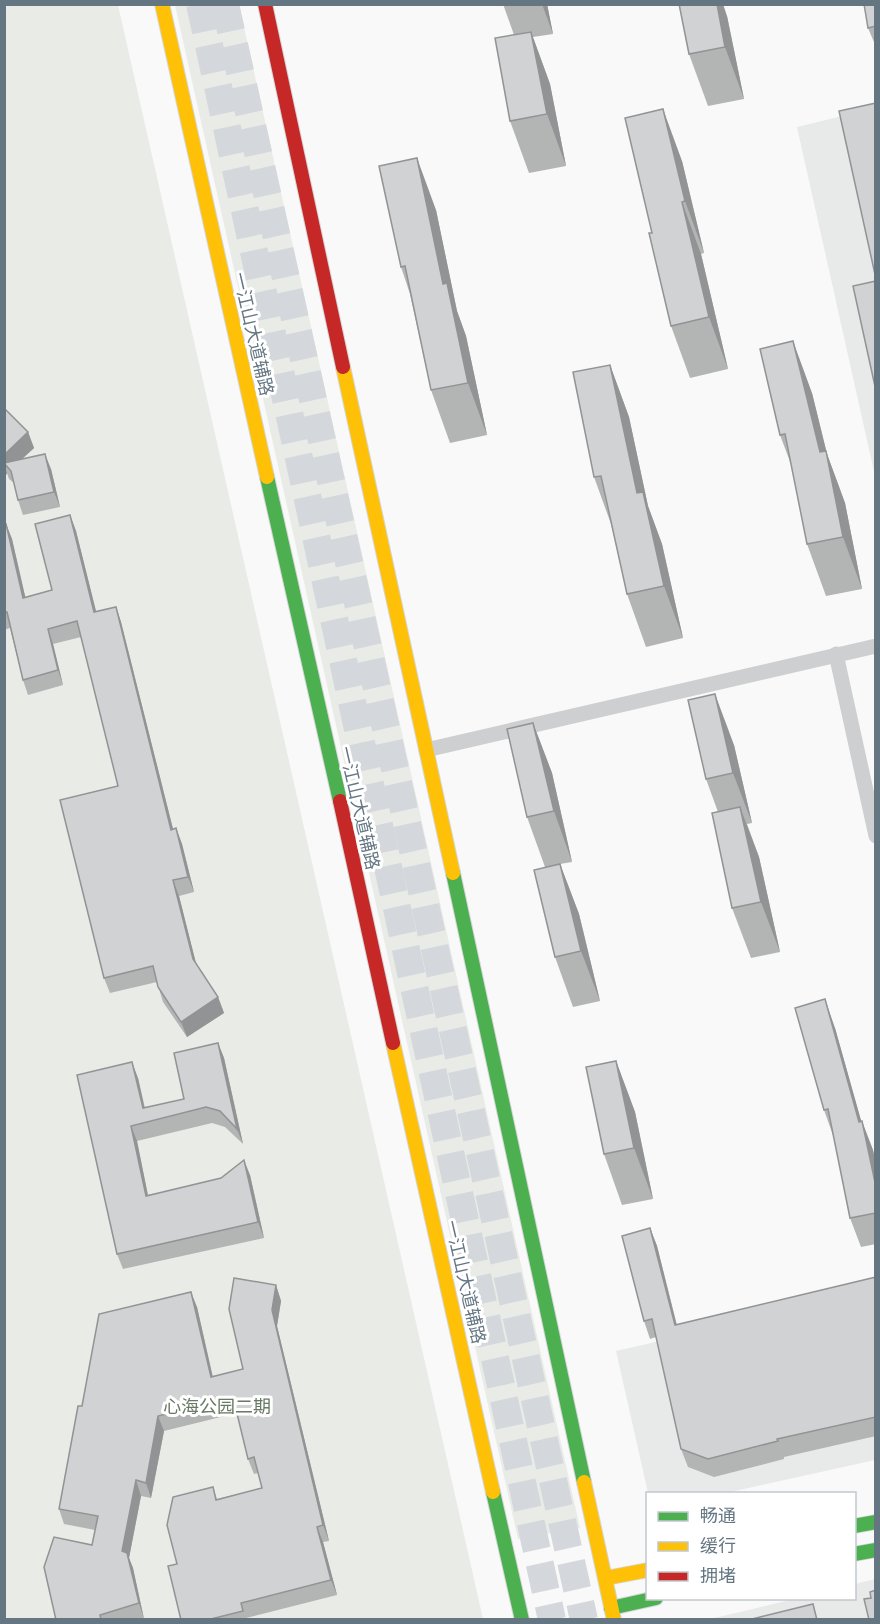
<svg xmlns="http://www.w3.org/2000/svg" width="880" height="1624" font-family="Overpass,'Noto Sans SC',sans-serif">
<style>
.built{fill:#e8e9e9}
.green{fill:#e8ebe6}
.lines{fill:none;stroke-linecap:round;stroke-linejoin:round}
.highway-tunnel{stroke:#d4d8dc;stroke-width:28;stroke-dasharray:28 14;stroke-linecap:butt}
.fast-casing{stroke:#d5d6d7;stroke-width:16}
.slow-casing{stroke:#d5d6d7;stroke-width:16}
.jam-casing{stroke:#d5d6d7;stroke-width:16}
.street{stroke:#cecfd0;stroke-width:15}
.fast{stroke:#4caf50;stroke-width:14}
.slow{stroke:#ffc107;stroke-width:14}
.jam{stroke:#c62828;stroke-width:14}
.wall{fill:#b3b5b5}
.shaded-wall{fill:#929394}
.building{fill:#d0d2d3;stroke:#929394;stroke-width:1.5}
.labels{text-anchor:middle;stroke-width:6;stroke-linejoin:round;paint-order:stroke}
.street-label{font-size:18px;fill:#657683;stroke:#fff}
.park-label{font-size:18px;fill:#687a64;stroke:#fff}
</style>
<rect width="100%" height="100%" fill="#f9f9f9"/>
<!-- built -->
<g class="built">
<polygon points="875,108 875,476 797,127"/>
<polygon points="875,1292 875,1460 726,1493 648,1493 616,1351"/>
<polygon points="875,1579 875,1619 706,1620 794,1599 854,1598 855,1584"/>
</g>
<!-- green -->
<g class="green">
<polygon points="5,5 118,5 483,1619 5,1620"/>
<polygon points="175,5 239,5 580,1528 518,1539"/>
</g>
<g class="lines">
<!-- highway-tunnel -->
<g class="highway-tunnel">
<polyline points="200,4 552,1620"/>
<polyline points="225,4 584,1620"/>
</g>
<!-- fast casing -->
<g class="fast-casing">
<g id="fast">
<polyline points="267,477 340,801"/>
<polyline points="453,873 584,1482"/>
<polyline points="493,1492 522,1620"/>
<polyline points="854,1526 876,1522"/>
<polyline points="854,1554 876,1550"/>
<polyline points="611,1608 656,1598"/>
</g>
</g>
<!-- slow casing -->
<g class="slow-casing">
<g id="slow">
<polyline points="162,4 267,477"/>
<polyline points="343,367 453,873"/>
<polyline points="393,1043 493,1492"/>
<polyline points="584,1482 614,1620"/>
<polyline points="606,1578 648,1570"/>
</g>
</g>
<!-- jam casing -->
<g class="jam-casing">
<g id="jam">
<polyline points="265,4 343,367"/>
<polyline points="340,801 393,1043"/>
</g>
</g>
<!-- street -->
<g class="street">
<polyline points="836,654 876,836"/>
<polyline points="426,750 876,646"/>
</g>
<!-- fast -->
<use href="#fast" class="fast"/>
<!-- slow -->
<use href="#slow" class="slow"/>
<!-- jam -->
<use href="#jam" class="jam"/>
</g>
<!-- wall -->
<g class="wall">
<polygon points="503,4 547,4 553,34 533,37 550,84 566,166 529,173 510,121 514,35"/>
<polygon points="876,4 876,47 868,28"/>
<polygon points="727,16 744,99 708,106 689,54"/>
<polygon points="682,161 704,253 701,254 728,369 690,378 671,326 652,233"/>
<polygon points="436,210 457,311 466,336 487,435 450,443 431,390 410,294 401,267"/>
<polygon points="610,365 629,417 648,506 662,544 683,638 646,647 627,594 611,524 594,477"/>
<polygon points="812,393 827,454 845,503 862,589 826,596 807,544 792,467 780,435"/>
<polygon points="4,408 28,432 34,448 22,459 51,469 60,507 23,515 18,500 14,483 9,479 7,473 6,475 4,474"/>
<polygon points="70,515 76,531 96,612 116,607 121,622 173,829 176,828 182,844 194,892 179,896 196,964 218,997 224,1013 187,1037 163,1002 157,982 110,993 104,978 118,786 81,637 53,644 63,685 28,695 23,680 10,628 4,630 4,522 6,524 12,539 25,597 52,590"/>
<polygon points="533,723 552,773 572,862 560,864 579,914 600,1001 573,1007 555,957 545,867 527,817"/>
<polygon points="734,745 752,823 747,824 759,857 780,952 751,958 732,908 718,812 706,779"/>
<polygon points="835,1028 861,1121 873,1150 876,1164 876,1244 861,1247 850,1218 834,1138 824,1110"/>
<polygon points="218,1043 224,1058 243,1144 225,1127 212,1123 137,1141 148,1195 250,1175 264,1238 123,1269 117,1254 77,1075 138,1078 145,1108 184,1099"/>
<polygon points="616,1061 635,1112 653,1199 622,1205 604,1154"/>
<polygon points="650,1228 657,1246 677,1325 876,1277 876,1436 784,1457 784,1459 714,1477 688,1467 681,1449 656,1337 650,1339 644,1321"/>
<polygon points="276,1285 281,1301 277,1326 329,1541 323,1542 337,1595 246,1618 247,1620 181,1620 177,1564 213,1487 217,1499 262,1488 258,1473 254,1474 248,1459 237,1413 164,1431 151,1498 141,1496 129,1558 133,1568 144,1619 141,1620 56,1620 92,1545 95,1530 64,1524 59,1509 82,1406 197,1307 213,1377 243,1369"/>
</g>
<!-- shaded-wall -->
<g class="shaded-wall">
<polygon points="542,4 547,4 553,34"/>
<polygon points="717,4 723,4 727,16 744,99 725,47"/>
<polygon points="531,32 550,84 566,166 547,114"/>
<polygon points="663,109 682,161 704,253 685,201"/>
<polygon points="417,158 436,210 457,311 466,336 487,435 468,383 443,284"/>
<polygon points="682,202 701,254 728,369 709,317"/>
<polygon points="793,341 812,393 827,454 845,503 862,589 843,537 820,452"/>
<polygon points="610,365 629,417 648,506 662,544 683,638 664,586 637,493"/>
<polygon points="28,432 34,448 10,470 4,464 4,455"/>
<polygon points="45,454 51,469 60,507 54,492"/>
<polygon points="4,466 7,473 6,475 4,472"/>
<polygon points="70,515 76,531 100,627 94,612"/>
<polygon points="6,524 12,539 29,613 23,598"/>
<polygon points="116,607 121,622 177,845 171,830"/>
<polygon points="48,629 53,644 63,685 58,670"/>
<polygon points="715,694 734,745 752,823 733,773"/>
<polygon points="533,723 552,773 572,862 554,811"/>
<polygon points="740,807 759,857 780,952 761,902"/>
<polygon points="176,828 182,844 194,892 188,877"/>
<polygon points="560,864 579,914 600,1001 581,951"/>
<polygon points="173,880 179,896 199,975 193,959"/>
<polygon points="218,997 224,1013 187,1037 181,1022"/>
<polygon points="825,999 835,1028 866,1138 862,1121 873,1150 876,1164 876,1187"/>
<polygon points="218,1043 224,1058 243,1144 237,1129"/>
<polygon points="616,1061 635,1112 653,1199 634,1148"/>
<polygon points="132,1062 138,1078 148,1124 143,1108"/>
<polygon points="131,1126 137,1141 151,1211 146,1196"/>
<polygon points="244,1160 250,1175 264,1238 258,1222"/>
<polygon points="650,1228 657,1246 681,1343 675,1325"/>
<polygon points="276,1285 281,1301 277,1326 329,1541 323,1525 272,1310"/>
<polygon points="191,1292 197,1307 216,1392 211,1377"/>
<polygon points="158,1416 164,1431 151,1498 146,1483"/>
<polygon points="136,1480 141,1496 129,1558 133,1568 144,1619 122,1551"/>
<polygon points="317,1527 323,1542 337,1595 331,1580"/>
</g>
<!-- building -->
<g class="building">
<polygon points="679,4 717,4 725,47 689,54"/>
<polygon points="864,4 876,4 876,26 868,28"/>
<polygon points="531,32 547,114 510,121 495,38"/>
<polygon points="876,103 876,279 839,111"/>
<polygon points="663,109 685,201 682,202 709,317 671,326 649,233 652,233 625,118"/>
<polygon points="417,158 443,284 447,283 468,383 431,390 405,266 401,267 379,166"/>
<polygon points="876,281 876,391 853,286"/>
<polygon points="793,341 820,452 826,451 843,537 807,544 785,434 780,435 760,349"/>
<polygon points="610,365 637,493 643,492 664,586 627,594 601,476 594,477 573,372"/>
<polygon points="4,408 28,432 4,455"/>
<polygon points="45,454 54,492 18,500 11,471 4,463"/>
<polygon points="70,515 94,612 116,607 171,830 176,828 188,877 173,880 193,959 218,997 181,1022 158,987 153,966 104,978 60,800 118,786 77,621 48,629 58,670 23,680 7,612 4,613 4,522 6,524 23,598 52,590 35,524"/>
<polygon points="715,694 733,773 706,779 688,700"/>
<polygon points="533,723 554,811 527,817 507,729"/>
<polygon points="740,807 761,902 732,908 712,813"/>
<polygon points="560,864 581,951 555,957 534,870"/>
<polygon points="825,999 859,1122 862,1121 876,1187 876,1213 850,1218 828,1109 824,1110 795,1008"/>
<polygon points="218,1043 237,1129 220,1111 206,1107 131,1126 146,1196 221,1178 244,1160 258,1222 117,1254 77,1075 132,1062 143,1108 184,1099 174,1053"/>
<polygon points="616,1061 634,1148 604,1154 586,1067"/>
<polygon points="650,1228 675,1325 876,1277 876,1417 777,1439 778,1441 708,1459 681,1449 652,1319 644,1321 622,1236"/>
<polygon points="234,1278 276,1285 272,1310 323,1525 317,1527 331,1580 241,1603 243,1611 207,1620 181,1620 168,1566 177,1564 167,1525 173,1497 213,1487 216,1500 262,1488 254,1457 248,1459 233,1397 158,1416 146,1483 136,1480 122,1551 127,1553 139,1603 100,1615 101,1620 56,1620 44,1567 54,1537 92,1545 98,1516 59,1509 78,1406 82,1406 99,1314 191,1292 211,1377 243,1369 229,1309"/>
<polygon points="876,1590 876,1620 869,1620 864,1599 871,1598 870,1592"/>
<polygon points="813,1604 817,1620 748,1620"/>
</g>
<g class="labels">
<!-- street labels -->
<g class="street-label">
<text transform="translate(253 334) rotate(77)" y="6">一江山大道辅路</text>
<text transform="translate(359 808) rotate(77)" y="6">一江山大道辅路</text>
<text transform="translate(465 1282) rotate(77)" y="6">一江山大道辅路</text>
</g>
<!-- park labels -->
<g class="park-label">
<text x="217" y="1413">心海公园二期</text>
</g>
</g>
<!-- border -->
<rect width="880" height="1624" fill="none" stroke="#657683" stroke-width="12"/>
<!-- legend -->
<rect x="646" y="1492" width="210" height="108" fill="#ffffff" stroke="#c1c8cd" stroke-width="1.5"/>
<rect x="658" y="1512" width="30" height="9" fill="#4caf50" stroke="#c1c8cd" stroke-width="1.5"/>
<text x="700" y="1522" font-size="18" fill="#657683">畅通</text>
<rect x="658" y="1542" width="30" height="9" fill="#ffc107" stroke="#c1c8cd" stroke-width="1.5"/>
<text x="700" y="1552" font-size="18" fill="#657683">缓行</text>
<rect x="658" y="1572" width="30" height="9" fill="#c62828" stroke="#c1c8cd" stroke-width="1.5"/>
<text x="700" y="1582" font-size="18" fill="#657683">拥堵</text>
</svg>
